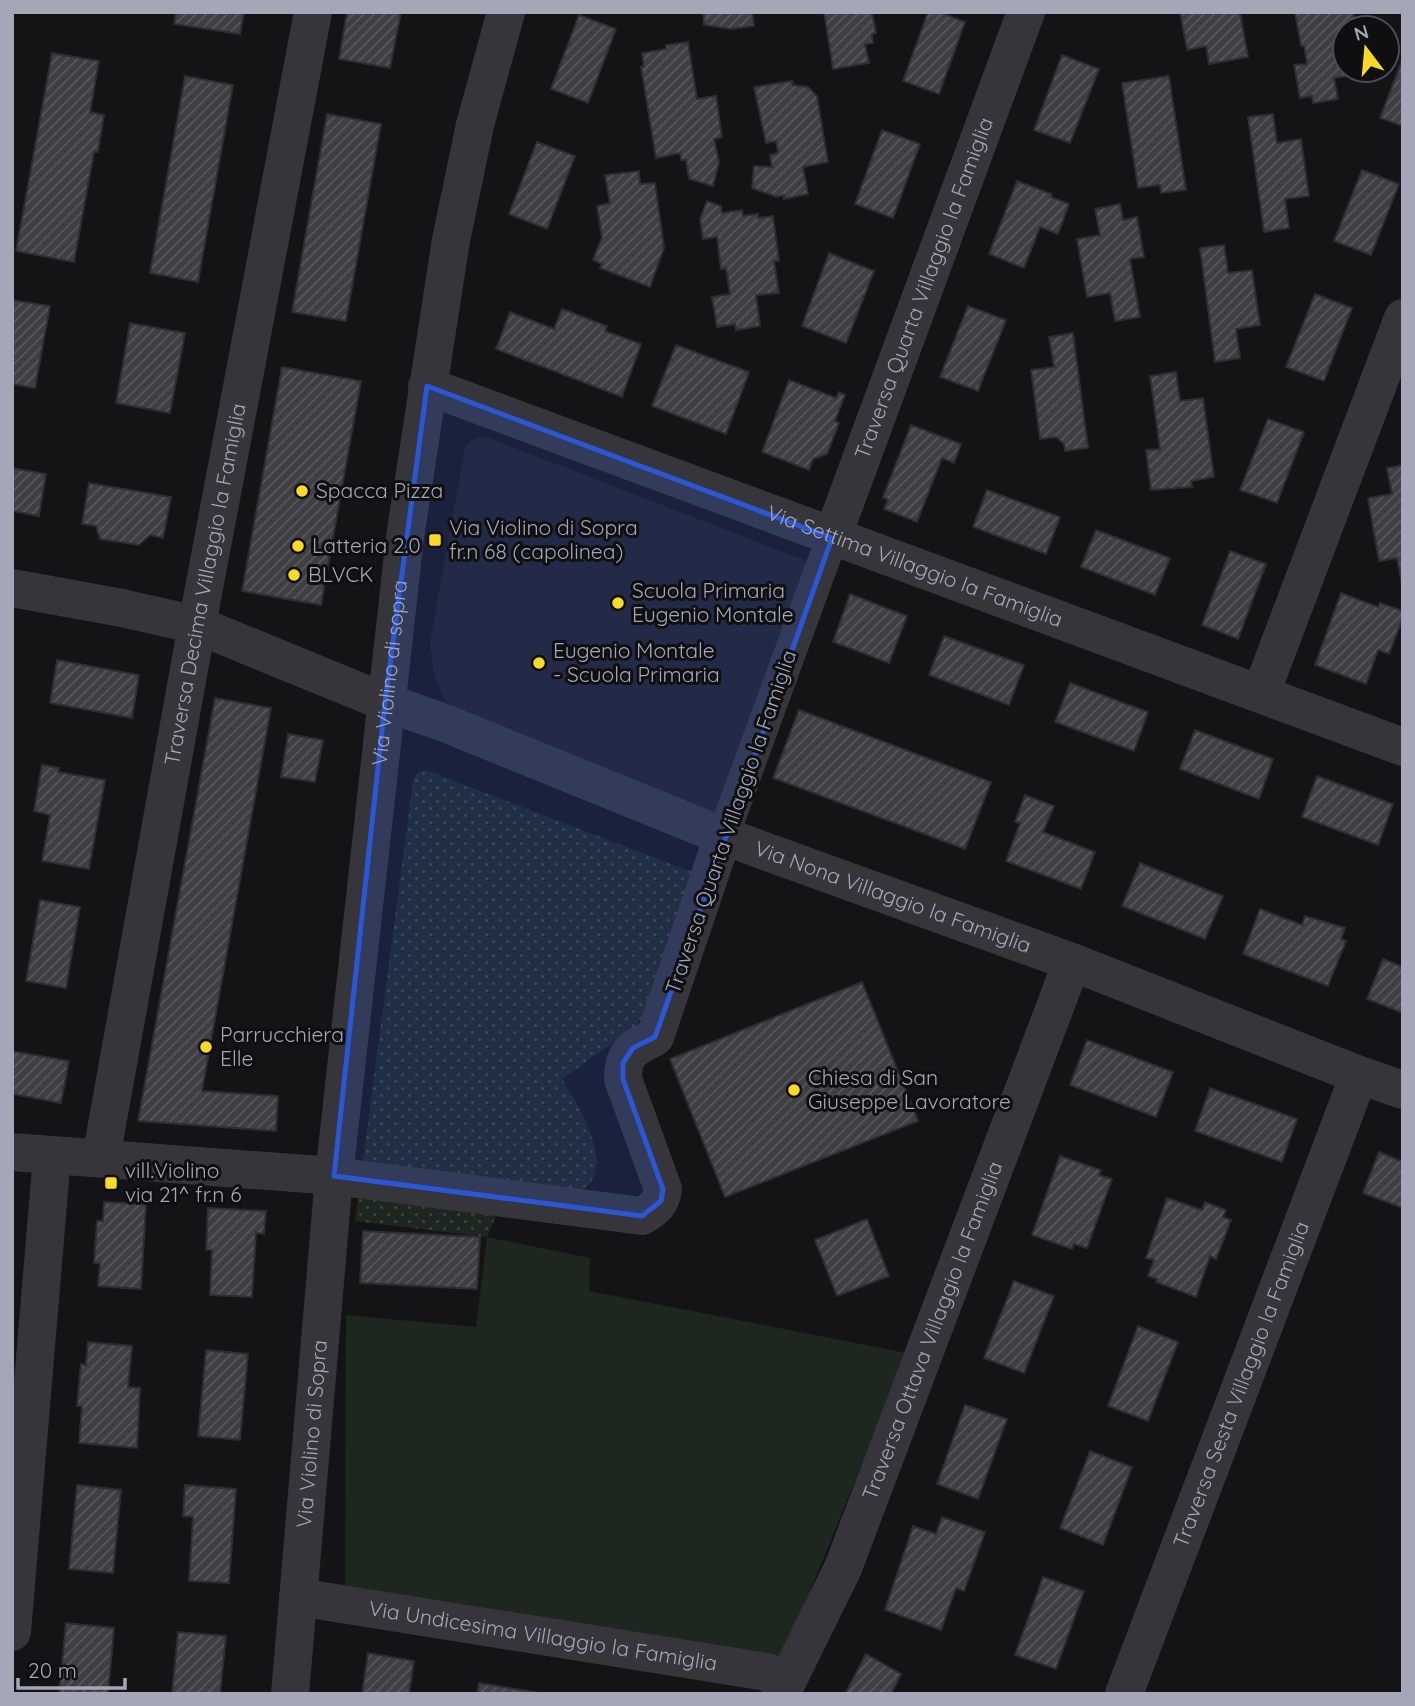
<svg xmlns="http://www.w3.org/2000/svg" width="1415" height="1706" font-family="Quicksand,sans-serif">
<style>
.built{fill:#202023}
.green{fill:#1e2620}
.park{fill:url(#park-dots)}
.building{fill:url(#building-hatch);stroke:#2e2e32;stroke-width:2}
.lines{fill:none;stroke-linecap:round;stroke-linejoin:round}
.pedestrian{stroke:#35353b;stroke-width:32}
.minor{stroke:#35353b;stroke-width:38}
.marked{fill:#2b57d5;fill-opacity:0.2;stroke:#2b57d5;stroke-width:5;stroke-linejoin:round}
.poi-dot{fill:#fada27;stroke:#0f0f11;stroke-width:2.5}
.labels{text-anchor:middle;stroke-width:6;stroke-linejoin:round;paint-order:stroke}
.street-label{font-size:21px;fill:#a5a7b7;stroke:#0f0f11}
.poi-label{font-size:21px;fill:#a5a7b7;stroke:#0f0f11;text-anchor:start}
</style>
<defs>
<pattern id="park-dots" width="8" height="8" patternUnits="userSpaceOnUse" patternTransform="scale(1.75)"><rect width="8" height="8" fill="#1e2620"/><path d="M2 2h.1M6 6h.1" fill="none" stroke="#3c433e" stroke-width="1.8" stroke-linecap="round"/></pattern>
<pattern id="building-hatch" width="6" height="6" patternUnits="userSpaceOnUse" patternTransform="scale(1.75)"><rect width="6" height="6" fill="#3e3e43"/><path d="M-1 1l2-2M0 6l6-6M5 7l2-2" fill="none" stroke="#57575c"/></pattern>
</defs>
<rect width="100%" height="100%" fill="#141416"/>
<!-- built -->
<polygon class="built" points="480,437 489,438 814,564 716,814 460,714 443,697 434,674 430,642 465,448 472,440"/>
<!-- green -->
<polygon class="green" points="487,1237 590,1258 589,1291 907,1353 780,1665 345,1589 346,1315 476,1327"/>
<!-- park -->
<path class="park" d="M426 770 703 876 653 1004 632 1030 562 1079C579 1105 626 1183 570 1193 550 1197 526 1194 505 1195L487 1237 355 1221 413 781 417 773Z"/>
<!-- building -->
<g class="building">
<polygon points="176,12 244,12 240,34 174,24"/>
<polygon points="347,12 401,12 390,68 339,59"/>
<polygon points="703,12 752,12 754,26 731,29 704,25"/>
<polygon points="824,12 872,12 876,33 872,34 873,43 865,44 869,63 833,69"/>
<polygon points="928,12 939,12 965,22 939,94 903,81"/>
<polygon points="1180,12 1240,12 1248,57 1209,64 1206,46 1187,50"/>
<polygon points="1295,12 1353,12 1356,28 1345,28 1345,70 1358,70 1359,74 1334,78 1338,99 1313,103 1312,96 1300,98 1294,65 1307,64 1304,46 1301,46"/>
<polygon points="579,15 616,29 588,103 551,89"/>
<polygon points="688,42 697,99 716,96 722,137 714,139 719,162 713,186 689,179 686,160 681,160 680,153 656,158 641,67 644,66 642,53 666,49 666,45"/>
<polygon points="52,53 99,61 90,112 104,115 98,152 94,152 74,262 16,251"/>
<polygon points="1062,55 1099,69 1070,143 1034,130"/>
<polygon points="1403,58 1403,126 1380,118"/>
<polygon points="185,76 233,85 198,282 150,273"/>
<polygon points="1169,76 1186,190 1161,193 1160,185 1138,188 1122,83"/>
<polygon points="792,81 793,85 808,87 817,96 828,162 803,167 808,194 784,199 784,195 777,197 752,188 754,166 772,167 770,155 778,153 776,141 766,143 754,87"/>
<polygon points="327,114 381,124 346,321 292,312"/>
<polygon points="1273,114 1277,143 1301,139 1309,196 1285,199 1289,228 1264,232 1248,117"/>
<polygon points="882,130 920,144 893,218 855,204"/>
<polygon points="537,142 575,156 547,229 509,214"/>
<polygon points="1362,170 1399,184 1371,255 1334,241"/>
<polygon points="639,171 640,184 655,183 664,248 650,287 600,268 602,264 593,260 602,237 597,206 610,203 605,175"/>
<polygon points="1017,181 1052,194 1051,197 1069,204 1058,234 1040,227 1024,268 989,254"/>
<polygon points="707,201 721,206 722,213 742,210 743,216 758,214 758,218 773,216 779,261 774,261 779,293 756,295 760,326 736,330 735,324 717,327 712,297 730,294 726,268 721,269 717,237 703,239 700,219"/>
<polygon points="1120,204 1123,220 1137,217 1144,257 1130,259 1140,317 1115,321 1110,293 1087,297 1077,239 1100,235 1095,209"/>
<polygon points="1224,245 1228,273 1252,270 1260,325 1236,329 1240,358 1215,362 1200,248"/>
<polygon points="829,253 874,271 846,343 802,326"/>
<polygon points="1315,294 1352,308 1324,381 1286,367"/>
<polygon points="12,300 50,306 35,388 12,384"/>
<polygon points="968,306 1006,320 978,391 940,377"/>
<polygon points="562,309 607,326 605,331 641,344 622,397 496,349 510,312 554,329"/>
<polygon points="130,323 185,333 170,413 116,403"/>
<polygon points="1073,333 1088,448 1065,451 1064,444 1056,437 1040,439 1031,370 1054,367 1049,337"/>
<polygon points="676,345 749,372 726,434 652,406"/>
<polygon points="282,367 361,381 321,605 242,591"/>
<polygon points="1176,372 1180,401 1203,398 1214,477 1191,481 1192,487 1151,490 1146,450 1160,449 1150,376"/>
<polygon points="789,380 836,398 839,392 845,395 835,421 839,423 827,454 813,459 809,470 762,452"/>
<polygon points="1268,419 1304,432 1277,503 1240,490"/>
<polygon points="911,425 961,444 954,463 942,458 917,522 884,509 888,500 883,497"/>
<polygon points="1403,465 1403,585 1402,585 1397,558 1379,561 1368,498 1392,494 1387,468"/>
<polygon points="12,468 46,474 39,516 12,511"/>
<polygon points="89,483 171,497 163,538 150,535 139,545 100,539 96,526 82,524"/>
<polygon points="987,490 1060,517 1046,554 973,527"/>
<polygon points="1096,530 1170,558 1155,595 1081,567"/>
<polygon points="1230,551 1266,564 1238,639 1202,625"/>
<polygon points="1341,593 1378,607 1380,603 1403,611 1403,617 1389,654 1378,650 1366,684 1315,665"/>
<polygon points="850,594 907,616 889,663 833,642"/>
<polygon points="944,636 1024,665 1009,705 929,675"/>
<polygon points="57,660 139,675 132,718 50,703"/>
<polygon points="1070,683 1148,712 1134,751 1055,722"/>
<polygon points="215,698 271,708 202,1091 278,1096 276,1131 138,1121"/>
<polygon points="799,710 991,782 965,849 773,778"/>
<polygon points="1195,730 1273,759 1259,799 1180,769"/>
<polygon points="288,734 323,740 315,782 281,777"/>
<polygon points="42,765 59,768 58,772 105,780 89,869 42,861 50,815 34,811"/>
<polygon points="1317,776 1393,804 1378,845 1302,817"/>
<polygon points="1025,795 1054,806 1043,832 1095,852 1081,889 1006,861 1020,823 1015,822"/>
<polygon points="1140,863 1223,896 1205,939 1122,906"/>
<polygon points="40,900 80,907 66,988 26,981"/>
<polygon points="1260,909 1302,925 1305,916 1345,928 1341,939 1346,941 1328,986 1243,954"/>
<polygon points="1383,959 1403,967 1403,1013 1367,999"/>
<polygon points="862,982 918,1121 725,1197 670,1059"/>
<polygon points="1087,1040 1173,1072 1156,1117 1070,1085"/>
<polygon points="12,1051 69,1061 61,1103 12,1094"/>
<polygon points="1210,1088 1297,1119 1282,1162 1195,1131"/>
<polygon points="1379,1152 1403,1162 1403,1208 1363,1193"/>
<polygon points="1060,1156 1101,1170 1099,1175 1112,1179 1087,1248 1074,1244 1072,1249 1032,1235"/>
<polygon points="1167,1198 1202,1210 1205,1202 1226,1210 1223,1217 1231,1220 1216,1259 1210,1256 1196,1297 1156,1282 1157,1279 1148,1276 1154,1260 1146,1258"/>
<polygon points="104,1202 146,1204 141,1289 98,1286 100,1263 94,1263 97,1221 103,1221"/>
<polygon points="208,1208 266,1211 264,1234 256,1233 252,1297 210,1295 212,1250 206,1250"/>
<polygon points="867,1219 889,1276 837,1296 815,1240"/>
<polygon points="363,1231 480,1237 477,1289 360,1283"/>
<polygon points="1014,1281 1054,1296 1024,1373 984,1358"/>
<polygon points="1138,1326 1178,1342 1148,1421 1108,1406"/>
<polygon points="88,1342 132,1346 128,1387 140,1388 137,1448 79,1443 82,1406 77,1406 81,1364 86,1365"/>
<polygon points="206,1350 248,1354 240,1440 198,1436"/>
<polygon points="965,1405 1007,1419 978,1499 937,1484"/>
<polygon points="1090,1451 1132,1467 1103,1545 1060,1528"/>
<polygon points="77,1485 121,1490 113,1573 69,1569"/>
<polygon points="185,1485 236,1489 229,1583 189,1581 193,1517 183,1516"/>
<polygon points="942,1517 985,1532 964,1591 956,1588 941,1630 885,1610 913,1526 936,1534"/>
<polygon points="1043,1577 1084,1591 1056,1669 1015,1655"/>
<polygon points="66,1623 114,1628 108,1694 59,1694"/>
<polygon points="178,1632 226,1636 220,1694 172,1694"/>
<polygon points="368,1653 414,1661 409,1694 362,1694"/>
<polygon points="866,1654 901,1674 891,1694 845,1694"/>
<polygon points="479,1683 546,1694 477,1694"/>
</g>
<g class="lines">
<!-- pedestrian -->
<polyline class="pedestrian" points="723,836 832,538"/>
<!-- minor -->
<g class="minor">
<path id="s1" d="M427 386 1403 747"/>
<path id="s2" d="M832 538 1026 12"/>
<path id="s3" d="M12 588 122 608 197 625 385 702 442 722 723 836 1072 962 1359 1075 1403 1090"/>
<polyline points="1261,693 1403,318"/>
<path d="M12 1152 334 1176 642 1216C654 1209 661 1204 663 1189L623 1079C623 1052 633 1048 655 1037L723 836"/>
<path id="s4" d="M101 1158 197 625 313 12"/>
<path id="s5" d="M298 1597 767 1672 786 1684"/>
<polyline points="12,1632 52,1156"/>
<path id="s6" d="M290 1694 334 1176 405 537 451 240 475 125 506 12"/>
<path id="s7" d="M781 1694 843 1568 1072 962"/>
<path id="s8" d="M1124 1694 1359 1075"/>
</g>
</g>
<!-- marked area -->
<path class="marked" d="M427 386 832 538 655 1037 633 1048 623 1063V1079L663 1189 661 1201 642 1216 334 1176 385 702Z"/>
<!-- markers -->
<g class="poi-dot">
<circle cx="302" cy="491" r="7"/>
<rect x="428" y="533" width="14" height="14" rx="3.5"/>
<circle cx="298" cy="546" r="7"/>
<circle cx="294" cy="575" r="7"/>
<circle cx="618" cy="603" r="7"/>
<circle cx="539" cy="663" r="7"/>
<circle cx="206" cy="1047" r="7"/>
<circle cx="794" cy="1090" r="7"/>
<rect x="104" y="1176" width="14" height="14" rx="3.5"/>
</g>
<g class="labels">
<!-- street labels -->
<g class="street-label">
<text dy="7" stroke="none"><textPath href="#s2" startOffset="266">Traversa Quarta Villaggio la Famiglia</textPath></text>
<text dy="7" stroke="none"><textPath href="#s1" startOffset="520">Via Settima Villaggio la Famiglia</textPath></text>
<text dy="7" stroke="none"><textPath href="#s4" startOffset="583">Traversa Decima Villaggio la Famiglia</textPath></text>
<text dy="7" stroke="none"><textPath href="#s6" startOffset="1026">Via Violino di sopra</textPath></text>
<text transform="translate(731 822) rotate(-71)" y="7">Traversa Quarta Villaggio la Famiglia</text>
<text dy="7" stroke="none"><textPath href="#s3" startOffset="936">Via Nona Villaggio la Famiglia</textPath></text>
<text dy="7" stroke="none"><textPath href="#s7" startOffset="394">Traversa Ottava Villaggio la Famiglia</textPath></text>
<text dy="7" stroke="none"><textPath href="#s8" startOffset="331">Traversa Sesta Villaggio la Famiglia</textPath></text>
<text dy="7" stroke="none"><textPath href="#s6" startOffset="261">Via Violino di Sopra</textPath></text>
<text dy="7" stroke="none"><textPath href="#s5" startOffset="248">Via Undicesima Villaggio la Famiglia</textPath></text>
</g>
<!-- poi labels -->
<g class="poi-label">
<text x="316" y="498">Spacca Pizza</text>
<text x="449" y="535">Via Violino di Sopra<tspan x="449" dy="24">fr.n 68 (capolinea)</tspan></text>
<text x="312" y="553">Latteria 2.0</text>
<text x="308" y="582">BLVCK</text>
<text x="632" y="598">Scuola Primaria<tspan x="632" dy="24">Eugenio Montale</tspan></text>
<text x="553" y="658">Eugenio Montale<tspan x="553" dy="24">- Scuola Primaria</tspan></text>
<text x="220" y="1042">Parrucchiera<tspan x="220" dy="24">Elle</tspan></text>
<text x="808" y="1085">Chiesa di San<tspan x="808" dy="24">Giuseppe Lavoratore</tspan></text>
<text x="125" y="1178">vill.Violino<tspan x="125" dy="24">via 21^ fr.n 6</tspan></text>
</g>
</g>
<!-- border -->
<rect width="1415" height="1706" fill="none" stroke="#a5a7b7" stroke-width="28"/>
<!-- north arrow -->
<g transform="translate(1366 49) rotate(344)"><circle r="33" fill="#0f0f11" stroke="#4b4c53" stroke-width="2"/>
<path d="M0-5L12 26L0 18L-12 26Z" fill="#fada27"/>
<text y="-10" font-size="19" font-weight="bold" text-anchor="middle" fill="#a5a7b7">N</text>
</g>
<!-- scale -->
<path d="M18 1678v10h107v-10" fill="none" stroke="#a5a7b7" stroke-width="3.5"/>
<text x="28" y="1678" font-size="21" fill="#a5a7b7" stroke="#0f0f11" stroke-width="5" paint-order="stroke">20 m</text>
</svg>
